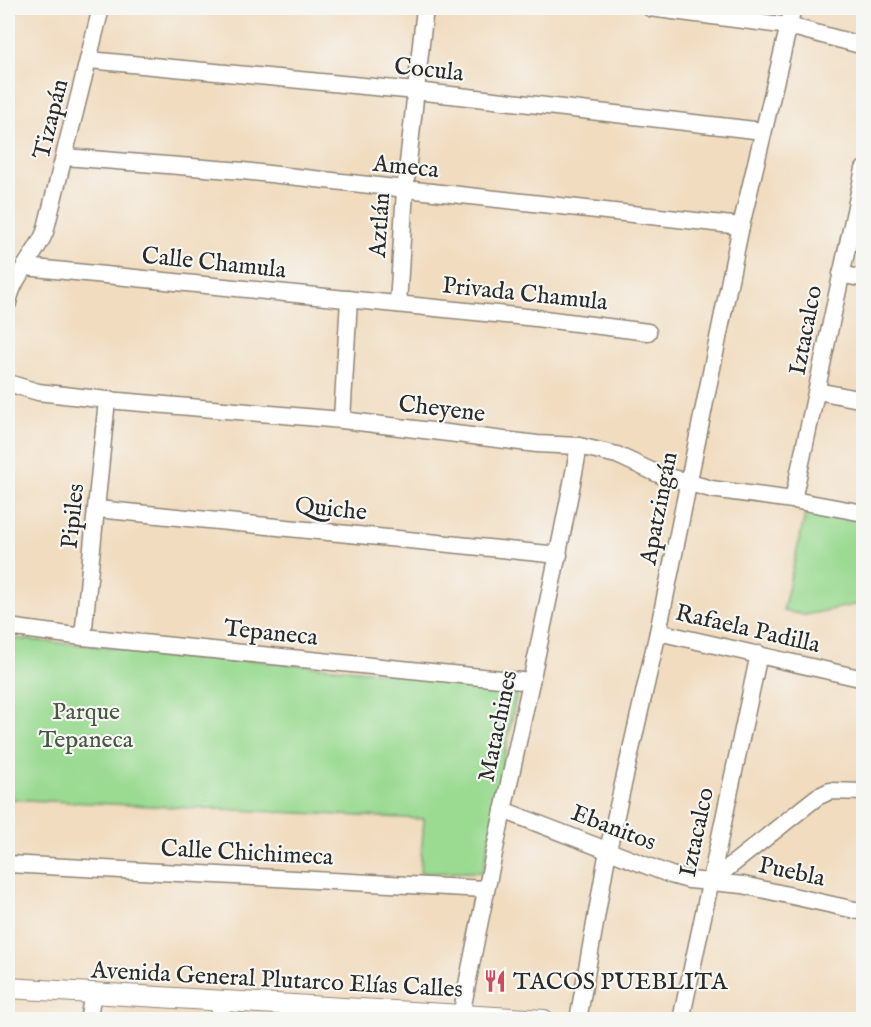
<svg xmlns="http://www.w3.org/2000/svg" width="871" height="1027" font-family="'IM FELL English',serif">
<style>
.green{fill:#9ada91;stroke:#62825e;stroke-width:1.5}
.lines{fill:none;stroke-linecap:round;stroke-linejoin:round}
.minor-casing{stroke:#8e8475;stroke-width:19}
.tertiary-casing{stroke:#8e8475;stroke-width:22}
.minor{stroke:#fff;stroke-width:16}
.tertiary{stroke:#fff;stroke-width:20}
.labels{text-anchor:middle;stroke-width:4.5;stroke-linejoin:round;paint-order:stroke}
.street-label{font-size:24px;fill:#2b2b2b;stroke:#f6f6f2}
.park-label{font-size:24px;fill:#475744;stroke:#f6f6f2}
.poi-label{font-size:24px;fill:#2b2b2b;stroke:#f6f6f2;text-anchor:start}
</style>
<rect width="100%" height="100%" fill="#f6f6f2"/>
<filter id="ink" filterUnits="userSpaceOnUse"><feTurbulence type="fractalNoise" baseFrequency=".0167" numOctaves="2"/><feDisplacementMap in="SourceGraphic" scale="12" xChannelSelector="R" yChannelSelector="G"/><feConvolveMatrix kernelMatrix="1 2 1 2 8 2 1 2 1" color-interpolation-filters="sRGB"/></filter>
<filter id="wash" filterUnits="userSpaceOnUse"><feTurbulence type="fractalNoise" baseFrequency=".008" numOctaves="4" result="noise"/><feDisplacementMap in="SourceGraphic" scale="24" xChannelSelector="R" yChannelSelector="G"/><feGaussianBlur stdDeviation="1.35" result="paint"/><feColorMatrix in="noise" values="0 0 0 0 0 0 0 0 0 0 0 0 0 0 0 0 0 1.4 0 .05"/><feComposite in="paint" operator="in"/></filter>
<g filter="url(#wash)">
<rect width="100%" height="100%" fill="#f1dcbf"/>
<!-- green -->
<g class="green">
<polygon points="806,511 863,521 863,603 805,615 783,611"/>
<polygon points="8,638 518,685 483,872 420,873 424,819 8,799"/>
</g>
</g>
<g filter="url(#ink)">
<g class="lines">
<!-- minor casing -->
<g class="minor-casing">
<g id="minor">
<polyline points="650,8 789,26 864,46"/>
<polyline points="89,60 416,91 763,131"/>
<polyline points="65,157 243,171 741,226"/>
<polyline points="25,267 536,318 648,332"/>
<polyline points="841,274 864,279"/>
<path d="M8 303C13 276 35 257 45 232L101 8"/>
<polyline points="398,304 405,190 425,8"/>
<polyline points="8,383 38,392 107,400 342,420 537,444 579,446 617,455 658,474 711,489 793,500 864,513"/>
<polyline points="817,391 864,400"/>
<polyline points="342,420 349,299"/>
<polyline points="793,500 864,169"/>
<polyline points="97,509 559,555"/>
<polyline points="8,627 83,637 531,682"/>
<polyline points="658,632 864,679"/>
<polyline points="83,637 107,400"/>
<polyline points="503,810 671,875 689,880 743,885 864,912"/>
<polyline points="8,864 485,889"/>
<polyline points="710,882 817,797 830,791 864,792"/>
<path d="M461 1016C497 825 544 637 579 446"/>
<polyline points="88,1020 93,994"/>
<polyline points="218,1020 221,1001"/>
<polyline points="578,1020 608,850 658,632 741,226 793,8"/>
<polyline points="681,1020 759,654"/>
</g>
</g>
<!-- tertiary casing -->
<g class="tertiary-casing">
<polyline id="tertiary" points="8,988 544,1020"/>
</g>
<!-- minor -->
<use href="#minor" class="minor"/>
<!-- tertiary -->
<use href="#tertiary" class="tertiary"/>
</g>
</g>
<!-- icons -->
<defs>
<g id="restaurant-bare" transform="scale(1.8)"><path d="M-5-6h1v4h1v-4h1v4h1v-4h1v5L-1.5 .5V6h-2V.5L-5-1ZM5-6V6H3V1.5H1.5Q1.5-4 5-6Z" fill="#d1495b" stroke="#f6f6f2" stroke-width="2.5" paint-order="stroke"/></g>
</defs>
<g fill-rule="evenodd">
<use href="#restaurant-bare" x="495" y="981"/>
</g>
<g class="labels">
<!-- street labels -->
<g class="street-label">
<text transform="translate(429 69) rotate(6)" y="8">Cocula</text>
<text transform="translate(50 119) rotate(-76)" y="8">Tizapán</text>
<text transform="translate(406 166) rotate(6)" y="8">Ameca</text>
<text transform="translate(379 225) rotate(-86)" y="8">Aztlán</text>
<text transform="translate(214 262) rotate(6)" y="8">Calle Chamula</text>
<text transform="translate(525 293) rotate(6)" y="8">Privada Chamula</text>
<text transform="translate(805 330) rotate(-79)" y="8">Iztacalco</text>
<text transform="translate(442 408) rotate(7)" y="8">Cheyene</text>
<text transform="translate(331 508) rotate(6)" y="8">Quiche</text>
<text transform="translate(658 508) rotate(-79)" y="8">Apatzingán</text>
<text transform="translate(72 516) rotate(-84)" y="8">Pipiles</text>
<text transform="translate(748 628) rotate(13)" y="8">Rafaela Padilla</text>
<text transform="translate(271 632) rotate(6)" y="8">Tepaneca</text>
<text transform="translate(497 726) rotate(-78)" y="8">Matachines</text>
<text transform="translate(614 827) rotate(21)" y="8">Ebanitos</text>
<text transform="translate(696 832) rotate(-78)" y="8">Iztacalco</text>
<text transform="translate(247 852) rotate(3)" y="8">Calle Chichimeca</text>
<text transform="translate(792 871) rotate(12)" y="8">Puebla</text>
<text transform="translate(277 979) rotate(3)" y="8">Avenida General Plutarco Elías Calles</text>
</g>
<!-- park labels -->
<g class="park-label">
<text x="86" y="719">Parque<tspan x="86" dy="28">Tepaneca</tspan></text>
</g>
<!-- poi labels -->
<g class="poi-label">
<text x="513" y="989">TACOS PUEBLITA</text>
</g>
</g>
<!-- margin -->
<rect width="871" height="1027" fill="none" stroke="#f6f6f2" stroke-width="30"/>
</svg>
